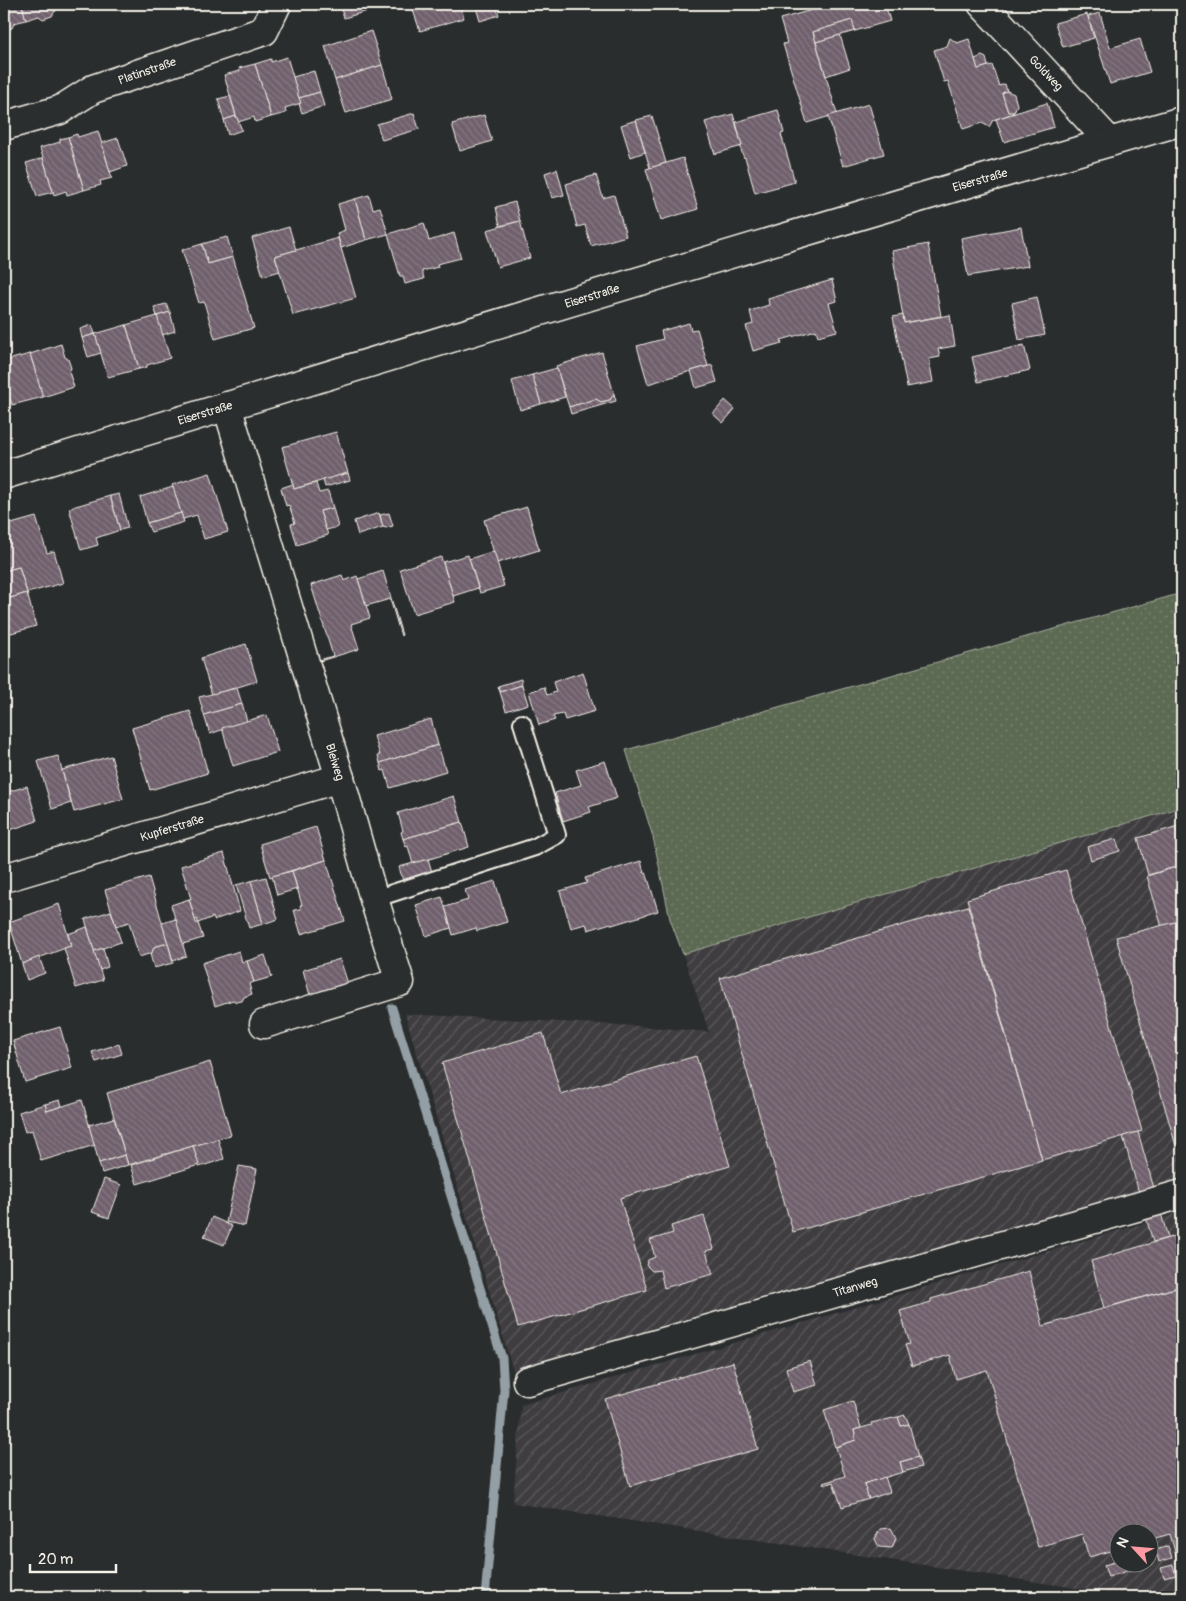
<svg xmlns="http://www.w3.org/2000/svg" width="1186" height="1601" font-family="Pangolin,sans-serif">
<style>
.industrial{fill:url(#industrial-furrows);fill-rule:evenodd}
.grass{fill:url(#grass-dots);stroke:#a8ae9d}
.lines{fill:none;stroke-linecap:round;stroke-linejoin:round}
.stream{stroke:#939fa4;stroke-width:9}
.building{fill:url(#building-back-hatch);stroke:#f4f1e8}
.service-casing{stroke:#f4f1e8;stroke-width:20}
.minor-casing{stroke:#f4f1e8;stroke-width:31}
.service{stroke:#2a2d2e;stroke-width:16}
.minor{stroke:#2a2d2e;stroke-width:28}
.labels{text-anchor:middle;stroke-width:4.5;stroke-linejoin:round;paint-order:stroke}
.street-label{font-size:12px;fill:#f4f1e8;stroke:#2a2d2e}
</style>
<defs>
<pattern id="industrial-furrows" width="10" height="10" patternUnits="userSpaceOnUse" patternTransform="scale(1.25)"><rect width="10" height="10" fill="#3f3d41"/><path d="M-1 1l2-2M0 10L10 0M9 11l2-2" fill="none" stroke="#5b5a5c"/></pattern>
<pattern id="grass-dots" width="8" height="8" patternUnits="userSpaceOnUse" patternTransform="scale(1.25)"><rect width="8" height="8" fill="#5c6a52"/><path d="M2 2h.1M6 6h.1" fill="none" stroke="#74806b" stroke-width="1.8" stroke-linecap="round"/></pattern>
<pattern id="building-back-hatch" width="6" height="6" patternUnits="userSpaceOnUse" patternTransform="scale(1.25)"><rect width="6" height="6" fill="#70616d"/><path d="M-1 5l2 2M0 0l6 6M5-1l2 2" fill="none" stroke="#857882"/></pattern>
</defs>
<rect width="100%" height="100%" fill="#2a2d2e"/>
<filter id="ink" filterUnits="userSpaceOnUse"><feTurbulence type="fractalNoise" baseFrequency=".02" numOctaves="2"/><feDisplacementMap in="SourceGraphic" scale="10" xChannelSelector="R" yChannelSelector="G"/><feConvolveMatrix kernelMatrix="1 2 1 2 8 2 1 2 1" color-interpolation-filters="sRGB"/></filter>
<g filter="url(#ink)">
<!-- industrial -->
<g class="industrial">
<polygon points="1182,807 1182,1178 514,1373 405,1014 638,1026 709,1032 683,954"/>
<path d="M1182 1212V1597H1136L513 1503 521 1405ZM1118 1534H1148V1564H1118Z"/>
</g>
<!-- grass -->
<polygon class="grass" points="1182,593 1182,807 683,954 670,919 653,837 626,750"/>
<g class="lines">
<!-- stream -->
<polyline class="stream" points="392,1008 502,1358 504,1390 485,1597"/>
</g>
<!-- building -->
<g class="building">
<polygon points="4,4 22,4 26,20 14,23 12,28 4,31"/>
<polygon points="22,4 54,4 56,11 54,12 52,16 43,19 39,16 26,20"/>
<polygon points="339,4 380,4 381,7 344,18"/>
<polygon points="411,4 460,4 464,18 420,31"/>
<polygon points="475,4 495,4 499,15 480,21"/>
<polygon points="495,4 509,4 496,8"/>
<polygon points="833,4 885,4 890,21 855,31 852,20 813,32 837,114 807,123 783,44 787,43 780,19"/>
<polygon points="1100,13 1110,48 1140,39 1150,72 1110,84 1088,16"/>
<polygon points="1087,14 1094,38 1063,47 1055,23"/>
<polygon points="852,20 855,31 816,42 813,32"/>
<polygon points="371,31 382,65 335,80 325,46"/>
<polygon points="840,35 850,68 826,76 816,42"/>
<polygon points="950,38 957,43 969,39 978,69 992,65 999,86 1005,84 1007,91 1002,93 1008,112 1013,111 1014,113 993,120 989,127 982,123 963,129 948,81 944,82 934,50 947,46"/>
<polygon points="982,56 986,58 988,66 978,69 975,59"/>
<polygon points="287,57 301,103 285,108 286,113 271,117 255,64 271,59 271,62"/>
<polygon points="255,64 271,117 255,122 254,117 238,122 224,75 240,71 239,68"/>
<polygon points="382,65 392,99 346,113 335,80"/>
<polygon points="314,71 320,92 299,98 293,77"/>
<polygon points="1007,91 1014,94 1017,105 1014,112 1008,112 1002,93"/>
<polygon points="320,92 324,106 302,113 299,104 301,103 299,98"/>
<polygon points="230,96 236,116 224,120 218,99"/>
<polygon points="1047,103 1054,127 1004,142 996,119"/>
<polygon points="869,104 884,154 843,166 828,116"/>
<polygon points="778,110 784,133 781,134 795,182 755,193 745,157 744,158 740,147 742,146 736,122"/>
<polygon points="414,113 419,129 382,140 377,124"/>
<polygon points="733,114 742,146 715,154 705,122"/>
<polygon points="484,115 492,141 460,151 452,124"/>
<polygon points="236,116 242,130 228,135 224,120"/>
<polygon points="652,116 666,163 650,168 636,120"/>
<polygon points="636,120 645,152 631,157 621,125"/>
<polygon points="98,131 112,178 100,181 101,185 84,190 68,137 77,134 78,137"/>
<polygon points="68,137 84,190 67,195 66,191 54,195 40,148 60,142 60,139"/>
<polygon points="118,138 127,166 110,172 102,143"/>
<polygon points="43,158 53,192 37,196 26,163"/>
<polygon points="683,158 698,209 661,220 646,169"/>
<polygon points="557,169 564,195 552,198 545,173"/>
<polygon points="596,175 603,198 614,195 626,236 591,246 585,225 577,227 566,184"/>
<polygon points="369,195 373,209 380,207 388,234 366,240 355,199"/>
<polygon points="355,199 366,240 341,248 337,233 345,230 338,204"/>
<polygon points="515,202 520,221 500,226 496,207"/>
<polygon points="520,221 530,258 498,267 487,230"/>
<polygon points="424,223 429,241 454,233 461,258 437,264 438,267 422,271 424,279 405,284 403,276 400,276 388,234"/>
<polygon points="289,227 296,250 275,256 280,271 263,276 252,238"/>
<polygon points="1021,227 1028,266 968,276 961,238"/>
<polygon points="227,237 233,257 208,264 202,244"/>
<polygon points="338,238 356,298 293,315 275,256"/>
<polygon points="202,244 208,264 233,257 254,328 215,339 204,302 199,303 182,250"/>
<polygon points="928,244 941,316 904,323 892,251"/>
<polygon points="832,280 837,301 829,303 837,331 818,336 816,330 781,340 782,343 753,351 746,326 753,324 750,311 769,305 768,299"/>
<polygon points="1037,297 1045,335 1019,340 1012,303"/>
<polygon points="166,304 170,312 157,316 154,307"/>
<polygon points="170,312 175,331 162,335 157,316"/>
<polygon points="903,315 904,323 950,315 955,346 938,349 940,357 929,359 933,382 907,387 893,317"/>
<polygon points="157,316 170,358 147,365 147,367 139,369 126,325"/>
<polygon points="689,323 691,330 697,329 708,366 648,384 637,346 663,339 661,331"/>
<polygon points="92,325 95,334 82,338 80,329"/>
<polygon points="126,325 139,369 108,377 95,334"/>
<polygon points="95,334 101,353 88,357 82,338"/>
<polygon points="61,344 65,357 68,359 71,368 69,372 74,387 43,397 30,354"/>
<polygon points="1024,345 1030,370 978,382 972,357"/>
<polygon points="602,352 614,394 610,400 601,402 596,399 569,407 556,366"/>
<polygon points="30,354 43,397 12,405 7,390 4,388 4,361"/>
<polygon points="712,365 717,382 696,388 691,371"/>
<polygon points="557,368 565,397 541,404 532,375"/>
<polygon points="532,375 541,404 520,410 512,381"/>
<polygon points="614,394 616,401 571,414 569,407 596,399 601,402 610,400"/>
<polygon points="725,400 735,409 723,423 713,414"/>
<polygon points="336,432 348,473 294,489 282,447"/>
<polygon points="210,473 228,532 204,539 197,515 183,519 172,485"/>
<polygon points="348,473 350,480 325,487 323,480"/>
<polygon points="316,483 319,493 328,491 333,508 320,511 328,535 297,545 291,524 295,523 289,505 286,506 281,488 293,484 294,489"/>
<polygon points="173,487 181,513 147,523 140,497"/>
<polygon points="119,494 128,528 120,530 110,496"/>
<polygon points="110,496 120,530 96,538 98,545 81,550 69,508"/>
<polygon points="527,507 539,550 497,563 484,520"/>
<polygon points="333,508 338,527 326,530 320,511"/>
<polygon points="181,513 184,522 151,532 147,523"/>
<polygon points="379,513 383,527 358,535 354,521"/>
<polygon points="389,513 393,526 386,528 383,527 380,515"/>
<polygon points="36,517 47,553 54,551 63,583 27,593 19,567 4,571 4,526"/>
<polygon points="494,551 504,586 480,593 469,559"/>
<polygon points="468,555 478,588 453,596 443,562"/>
<polygon points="441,557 455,602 414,614 400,569"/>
<polygon points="19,567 27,593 4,600 4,571"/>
<polygon points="383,571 402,635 401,636 390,599 366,606 358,579"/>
<polygon points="342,575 344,581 357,576 370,618 351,624 359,649 320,661 326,681 319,660 333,656 311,585"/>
<polygon points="27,593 36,626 4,635 4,600"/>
<polygon points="246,644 257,681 212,695 201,658"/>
<polygon points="583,672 595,711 565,720 563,714 553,716 555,720 539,725 529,692 544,687 547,695 556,692 553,682"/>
<polygon points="521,679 522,685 500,692 498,686"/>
<polygon points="522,685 528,704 506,711 500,692"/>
<polygon points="237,688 242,704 204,715 199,697"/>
<polygon points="242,704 247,721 210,734 204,715"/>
<polygon points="190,711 208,773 150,790 132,728"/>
<polygon points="267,715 278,752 233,766 222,728"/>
<polygon points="431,719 438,745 380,763 378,755 380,755 374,736"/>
<polygon points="438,745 446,771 390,788 385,770 382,771 380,763"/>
<polygon points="58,756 71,803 52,809 38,761"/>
<polygon points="111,756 123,799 74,812 62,770"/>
<polygon points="605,761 617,798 589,807 591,812 563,821 555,793 581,785 576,770"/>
<polygon points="27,786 37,821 4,832 4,793"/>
<polygon points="454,796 462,822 403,839 401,832 403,831 398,813"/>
<polygon points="462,822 469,847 413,864 408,846 406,847 403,839"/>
<polygon points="1182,825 1182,865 1148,875 1138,838"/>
<polygon points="316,827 326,860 270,877 260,844"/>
<polygon points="1116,839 1120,851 1091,860 1087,847"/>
<polygon points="224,853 240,911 214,920 213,917 198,923 197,919 195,920 189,899 191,899 181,866"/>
<polygon points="428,859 432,872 403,881 399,867"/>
<polygon points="326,860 345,921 301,934 294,910 301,909 300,905 302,905 292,871"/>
<polygon points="641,861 644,873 646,872 658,911 612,925 611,923 588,930 586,924 571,928 560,891 587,883 585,878"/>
<polygon points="1182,865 1182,934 1179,921 1162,926 1161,924 1147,876"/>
<polygon points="1066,870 1142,1131 1042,1160 967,899"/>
<polygon points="292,871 297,889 277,895 272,876"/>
<polygon points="149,877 168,943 154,947 152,953 139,957 129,922 116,926 105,890"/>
<polygon points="266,877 278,919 263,924 251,881"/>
<polygon points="251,881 263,924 249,928 236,885"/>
<polygon points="495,881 507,922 477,931 476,928 453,935 445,907 468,900 465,890"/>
<polygon points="442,897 451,928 426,936 416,905"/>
<polygon points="189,899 196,923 198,923 203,938 183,944 171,905"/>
<polygon points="59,904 71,946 22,964 9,922"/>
<polygon points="968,906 1042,1160 793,1232 720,978"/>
<polygon points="111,911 121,942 94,951 85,919"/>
<polygon points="176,919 186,956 173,961 162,923"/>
<polygon points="1179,921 1182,934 1182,1145 1176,1146 1116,937"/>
<polygon points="87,927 103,980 76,988 64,948 71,946 68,934"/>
<polygon points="168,943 173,963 154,968 150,954 152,953 154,947"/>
<polygon points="103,948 108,967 100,970 94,951"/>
<polygon points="239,951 242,962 247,961 254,982 249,984 252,994 244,997 242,1001 236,1002 233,1000 215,1006 202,963"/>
<polygon points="265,955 272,977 254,982 247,961"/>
<polygon points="39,957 45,973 27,980 22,964"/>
<polygon points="340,959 349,987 311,999 303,970"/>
<polygon points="60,1027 72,1068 25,1082 13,1041"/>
<polygon points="543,1033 561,1095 696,1056 730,1166 620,1198 647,1290 518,1327 442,1063"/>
<polygon points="119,1044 122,1054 96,1062 92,1052"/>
<polygon points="210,1062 231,1135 128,1165 107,1093"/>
<polygon points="60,1100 62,1106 47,1111 45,1104"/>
<polygon points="82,1100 95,1145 41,1161 32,1130 25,1132 19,1112 45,1104 47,1111"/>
<polygon points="114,1118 125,1155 99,1163 89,1125"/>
<polygon points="1138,1132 1168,1238 1153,1242 1123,1136"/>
<polygon points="218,1139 224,1159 199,1167 193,1146"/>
<polygon points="193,1146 199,1165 137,1184 131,1165"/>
<polygon points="125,1155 128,1165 102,1173 99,1163"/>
<polygon points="239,1166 257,1169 245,1226 226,1222"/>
<polygon points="104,1179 121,1185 109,1218 92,1212"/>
<polygon points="704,1216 714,1249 706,1251 713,1274 664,1288 660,1270 652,1271 646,1265 648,1260 655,1257 650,1240 673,1233 671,1226"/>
<polygon points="212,1217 232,1226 224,1245 204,1237"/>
<polygon points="1182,1234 1182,1286 1104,1308 1091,1261"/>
<polygon points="1029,1271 1043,1326 1182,1286 1182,1577 1170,1534 1148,1540 1148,1534 1118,1534 1118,1549 1089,1557 1082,1534 1038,1547 987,1370 956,1379 950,1355 912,1366 905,1345 910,1344 900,1311 931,1302 931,1299"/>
<polygon points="810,1361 817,1385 793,1392 786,1368"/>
<polygon points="733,1362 758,1449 630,1486 605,1399"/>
<polygon points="853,1401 861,1428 854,1430 856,1440 835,1447 824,1410"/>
<polygon points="905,1415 909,1424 901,1426 898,1417"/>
<polygon points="898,1417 901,1426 909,1424 918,1457 900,1462 903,1472 864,1484 869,1499 842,1507 833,1482 824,1485 823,1483 845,1476 836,1447 856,1440 854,1430 872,1425 871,1423"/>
<polygon points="918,1457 921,1467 903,1472 900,1462"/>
<polygon points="885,1477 890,1492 869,1499 864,1484"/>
<polygon points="891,1528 896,1538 892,1548 879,1547 875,1539 880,1529"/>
<polygon points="1168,1546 1172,1558 1159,1562 1156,1550"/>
<polygon points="1148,1552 1153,1564 1141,1567 1140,1564 1148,1564"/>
<polygon points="1118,1561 1118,1564 1133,1564 1134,1569 1108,1577 1104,1565"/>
<polygon points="1173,1565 1176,1575 1164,1578 1161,1568"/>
</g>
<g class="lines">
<!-- service casing -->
<g class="service-casing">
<polyline id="service" points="374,899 535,847 557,835 522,723"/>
</g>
<!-- minor casing -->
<g class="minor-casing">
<g id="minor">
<polyline points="982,4 1110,142"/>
<polyline points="4,126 60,110 93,89 264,31 277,4"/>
<polyline points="227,406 340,778 374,899 400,982 264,1024"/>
<path d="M4 475C395 354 788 235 1182 121"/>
<polyline points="4,878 340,778"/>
<polyline points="527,1381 1182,1194"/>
</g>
</g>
<!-- service -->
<use href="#service" class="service"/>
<!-- minor -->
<use href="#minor" class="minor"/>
</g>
</g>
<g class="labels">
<!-- street labels -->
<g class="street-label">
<text transform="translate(147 71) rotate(-19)" y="4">Platinstraße</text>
<text transform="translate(1046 73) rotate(47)" y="4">Goldweg</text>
<text transform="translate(980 180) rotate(-16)" y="4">Eiserstraße</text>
<text transform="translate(592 296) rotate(-17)" y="4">Eiserstraße</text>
<text transform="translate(205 413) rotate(-17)" y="4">Eiserstraße</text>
<text transform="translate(335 762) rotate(73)" y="4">Bleiweg</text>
<text transform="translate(172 828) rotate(-17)" y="4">Kupferstraße</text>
<text transform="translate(855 1287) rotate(-16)" y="4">Titanweg</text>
</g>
</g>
<!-- margin -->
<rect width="1186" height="1601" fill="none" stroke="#2a2d2e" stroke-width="20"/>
<rect x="10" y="10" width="1166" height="1581" fill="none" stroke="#f4f1e8" stroke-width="2" filter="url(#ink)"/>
<!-- north arrow -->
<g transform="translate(1134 1548) rotate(296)"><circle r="24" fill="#2a2d2e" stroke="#7b7b78"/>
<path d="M0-4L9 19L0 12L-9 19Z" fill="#ff9aa2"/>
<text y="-8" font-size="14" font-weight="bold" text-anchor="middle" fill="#f4f1e8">N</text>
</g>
<!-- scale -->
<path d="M30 1564v8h86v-8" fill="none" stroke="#f4f1e8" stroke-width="2.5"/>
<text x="38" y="1564" font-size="15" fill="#f4f1e8" stroke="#2a2d2e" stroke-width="4" paint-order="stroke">20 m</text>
</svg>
